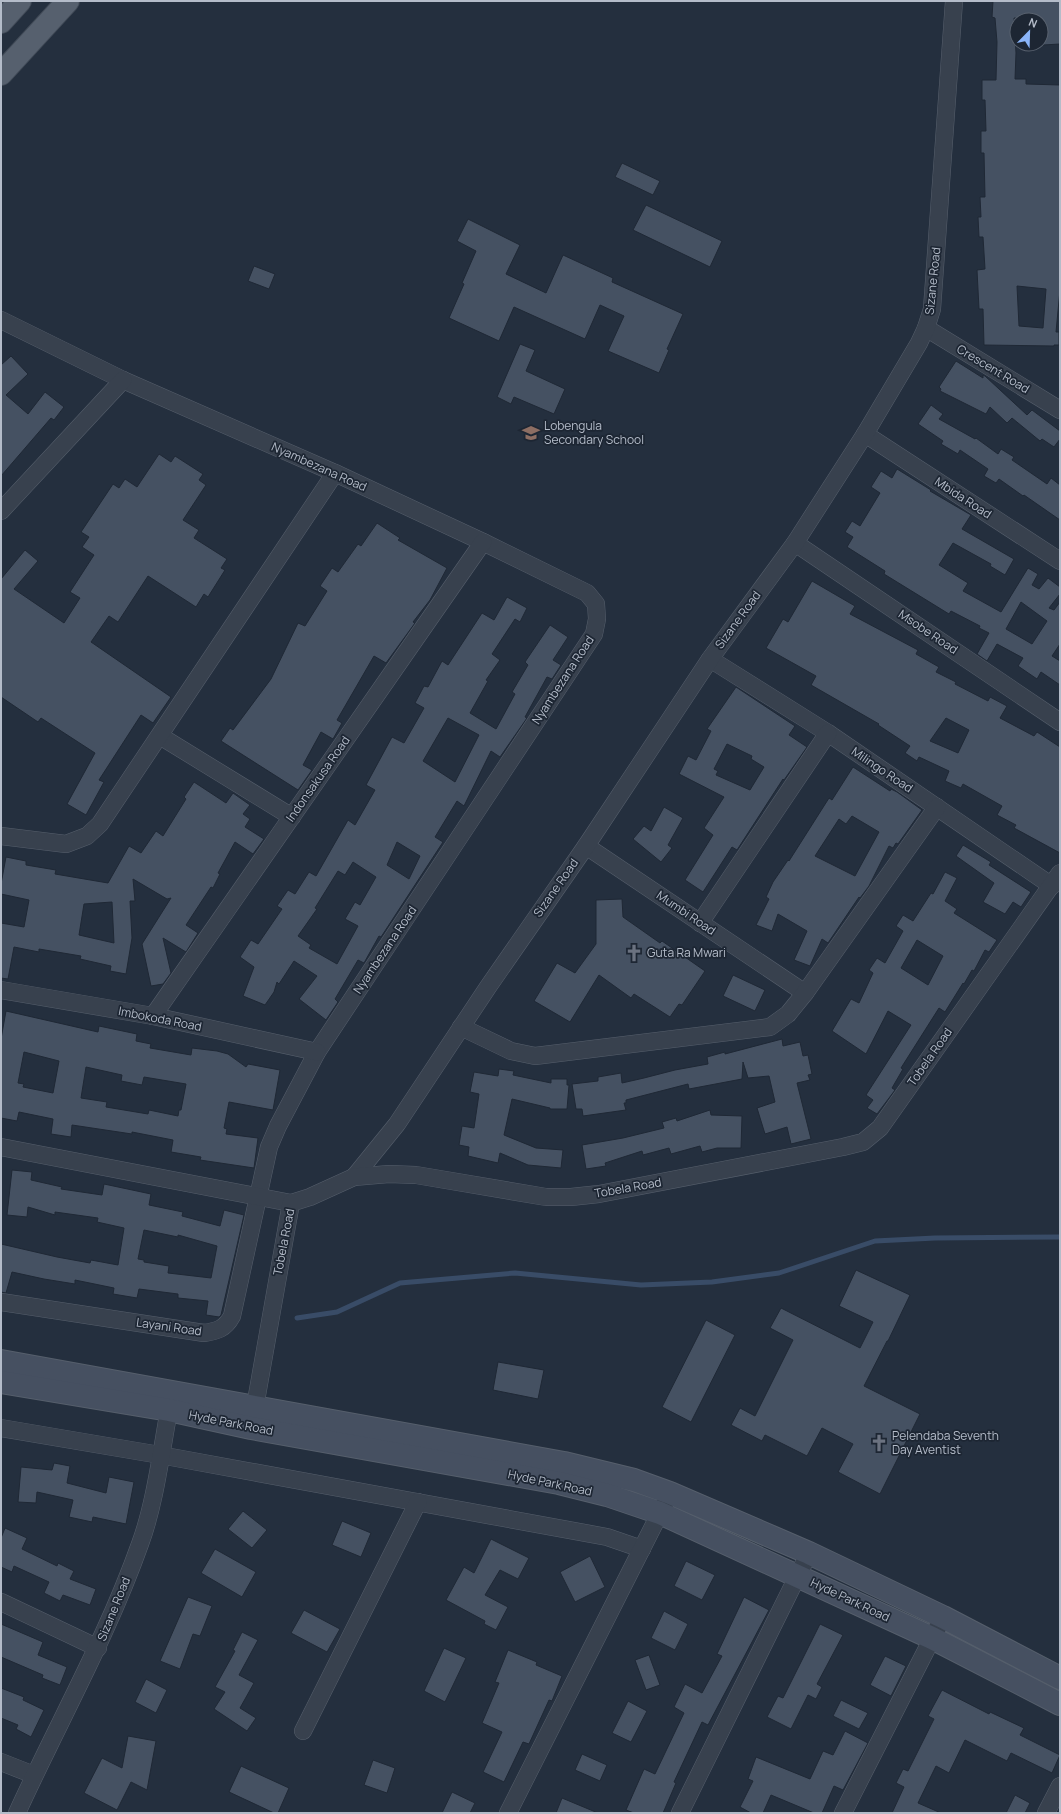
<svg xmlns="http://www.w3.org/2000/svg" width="1061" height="1814" font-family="Manrope,sans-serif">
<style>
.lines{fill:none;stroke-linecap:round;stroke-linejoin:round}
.stream{stroke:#394c67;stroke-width:5}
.building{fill:#455162;stroke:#1f2835;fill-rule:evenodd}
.street-casing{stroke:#565f6c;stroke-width:18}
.secondary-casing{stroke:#565f6c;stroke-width:24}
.primary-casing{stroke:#414a57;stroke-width:24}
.street{stroke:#38414e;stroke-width:17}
.secondary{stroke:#465061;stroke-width:22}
.primary{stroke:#56606e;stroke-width:22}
.labels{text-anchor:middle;stroke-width:3.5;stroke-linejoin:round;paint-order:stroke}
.street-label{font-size:12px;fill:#b4bcc9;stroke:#1d2633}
.poi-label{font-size:12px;fill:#b4bcc9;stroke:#1d2633;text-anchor:start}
</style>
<rect width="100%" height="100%" fill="#242f3e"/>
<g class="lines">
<!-- stream -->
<polyline class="stream" points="297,1318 337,1312 400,1283 515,1273 641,1285 712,1282 779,1273 875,1241 935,1238 1060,1237"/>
</g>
<!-- building -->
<g class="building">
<path d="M993 1H1060V44L1043 45 1042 20 1014 18 1016 53 1015 79H1026V84L1060 85V290L1056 332H1059V345H1054V346L984 345 983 309H979L977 270 985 269 983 237H979L978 217H981L980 197H985L984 153H981V131H986L985 100H982V80H996L997 42 995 18 992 17ZM1017 286 1046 289 1043 328 1019 326Z"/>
<polygon points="622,163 660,181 653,195 615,177"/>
<polygon points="646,205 722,241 710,267 633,230"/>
<polygon points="468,219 520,245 506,274 546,293 563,255 613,278 612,282 683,314 667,349 669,350 659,373 608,351 624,316 600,305 585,339 514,307 499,341 449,318 464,284 462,283 476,251 457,241"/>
<polygon points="254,266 275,274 269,289 248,281"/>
<polygon points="520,344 535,350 526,371 565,389 554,414 514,397 511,404 497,397"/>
<polygon points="11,356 28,374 6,395 28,414 45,392 64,407 54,420 51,418 1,476 1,365"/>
<polygon points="956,361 983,378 983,375 985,376 1027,415 1032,410 1060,431 1060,439 1054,447 1042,439 1040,441 1012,418 1007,423 990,407 986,414 940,391 941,389 939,387"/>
<polygon points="931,405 943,414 939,419 975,439 976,438 998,454 1001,449 1014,457 1012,460 1047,484 1051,478 1060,485 1060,520 1024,495 1023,496 999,479 996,483 984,476 988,469 960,450 958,454 941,444 943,441 918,424"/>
<polygon points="159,454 171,462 175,456 203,474 199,480 206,485 183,520 199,530 194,538 227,559 221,568 225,570 208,597 204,594 196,607 148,576 118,622 109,616 91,642 171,697 153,723 141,715 99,780 104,782 86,815 67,804 95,753 41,718 38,722 1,697 1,579 25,550 38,561 14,589 64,623 80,598 70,592 94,555 82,547 89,537 81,532 113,484 119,488 125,479 137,487"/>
<path d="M897 469 931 490 930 491 971 515 962 529 1014 559 1005 575 990 566 991 564 953 543 939 565 968 583 963 591 1001 612 1028 568 1038 574 1032 585 1039 589 1048 578 1060 587V594L1049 608 1054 610 1060 602V644L1052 656 1060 661V685L1041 672 1037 679 1018 666 1023 658 997 644 987 661 977 654 989 633 979 628 980 626 951 611 949 614 884 574 885 571 847 547 853 537 845 532 852 521 860 526 880 493 871 487 881 471 892 478ZM1021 602 1047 621 1032 644 1006 629Z"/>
<polygon points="377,523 400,538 398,540 447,568 430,600 413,622 415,623 386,663 374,656 337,720 342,723 333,739 321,732 303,765 312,770 298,790 221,741 230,728 233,730 271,679 298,623 305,626 327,591 320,586 332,568 338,572 358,544 361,546"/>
<path d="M812 581 855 606 850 614 918 650 916 654 939 667 936 672 956 682 955 684 988 701 990 697 1007 706 1000 718 1034 736 1037 732 1060 747V853L1014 828 1016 825 997 815 1002 806 963 784 961 788 945 781 949 771 919 757 917 761 905 753 910 746 878 725 879 724 811 685 816 676 766 648 783 619 788 622ZM946 718 969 730 958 753 930 741Z"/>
<path d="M507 597 527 608 520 622 515 619 492 654 500 660 486 680 488 681 470 713 496 729 515 694 512 692 528 665 525 662 550 625 568 637 553 660 561 665 552 679 547 677 525 717 527 718 500 757 491 751 464 806 457 801 435 837 443 842 381 937 379 936 364 963 358 960 335 999 338 1002 326 1020 299 999 317 976 294 961 279 984 277 982 274 992 265 1005 243 996 254 967 240 957 251 940 258 944 282 909 277 906 288 890 295 894 309 872 316 876 348 820 355 825 375 790 366 785 392 737 404 743 424 708 415 703 424 686 428 687 442 661 448 665 482 613 494 620ZM448 718 479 735 455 782 423 761ZM397 842 420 856 409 879 387 865ZM353 862 376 877 360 905 355 902 345 919 358 926 337 964 309 948 311 945 298 936 317 909 315 908 338 871 345 875Z"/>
<path d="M736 687 795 726 789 735 807 747 784 780 783 779 737 850 732 847 703 892 685 880 713 835 704 828 724 797 679 774 688 756 696 760 711 731 707 729ZM727 744 752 756 751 759 764 767 750 790 716 775 718 771 714 769Z"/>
<path d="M853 767 890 791 891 789 897 792 922 810 898 844 896 843 893 848 889 846 869 886 860 898 859 897 828 943 822 939 810 966 794 960 807 931 778 914 772 931 756 925 769 899 766 897 773 882 788 860 789 861 829 798 832 800ZM852 816 879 832 855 876 815 856 839 819 846 824Z"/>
<path d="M194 782 226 803 233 793 250 805 243 814 250 819 245 827 264 839 253 854 235 842 218 873 220 874 213 888 211 887 186 925 198 933 186 952 163 938 171 973 163 984 151 986 142 944 171 898 167 899 133 879 135 901H130L132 938 126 974 110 971 111 966 80 959 81 956 39 949V952L14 947 8 979 1 978V923L24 927 29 900 1 894V884L6 857 26 861V865L56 870 55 874 108 883 129 846 141 853 156 831 163 836 186 799 184 797ZM112 902 114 943 79 935 84 904Z"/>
<polygon points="664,807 683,818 668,845 672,848 661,862 633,839 644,826 651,831"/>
<polygon points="963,845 991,862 989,865 1031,892 1021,907 1013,902 1005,914 983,902 994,883 956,856"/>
<path d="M945 872 957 878 945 901 957 909 954 913 997 940 989 952 985 950 974 971 972 970 964 984 963 983 945 1012 939 1008 901 1068 903 1069 892 1088 895 1090 877 1114 867 1108 873 1100 866 1095 911 1025 888 1011 866 1054 832 1031 851 999 859 1003 873 973 869 970 877 958 885 963 903 931 896 926 903 915 913 921 931 893 933 894ZM917 940 943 956 928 985 901 968Z"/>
<polygon points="622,899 623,917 660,943 662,941 705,971 682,1005 679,1004 670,1017 634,994 631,998 599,975 570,1022 534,1001 557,963 575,973 596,944 596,900"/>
<polygon points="733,975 765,990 755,1011 723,996"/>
<path d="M6 1011 98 1032 99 1026 137 1034 136 1041 151 1044 150 1048 191 1055 192 1048 217 1051 228 1054 246 1067 248 1064 280 1070 273 1110 229 1102 224 1128 227 1129 226 1134 258 1138 254 1168 200 1160 201 1157 171 1152 173 1140 132 1132V1134L72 1125 71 1137 51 1134 53 1119 19 1112 17 1121 1 1118V1039ZM24 1052 59 1061 53 1093 23 1087 24 1084 18 1083ZM86 1067 122 1075 121 1081 142 1085 144 1077 186 1084 181 1110H179L178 1116 149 1110 148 1114 106 1107 107 1102 81 1098Z"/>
<polygon points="782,1039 783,1046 800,1042 803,1056 808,1055 812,1074 808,1075 810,1080 797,1083 811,1139 791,1144 787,1127 765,1134 757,1108 775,1102 769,1076 748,1078 743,1062 742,1079 689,1089 688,1084 626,1100 626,1103 624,1103 626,1110 583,1116 582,1109 576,1109 572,1084 598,1081 598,1077 621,1073 622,1083 644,1078 675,1070 708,1064 707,1057 725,1052 725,1054"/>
<polygon points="499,1069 514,1071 513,1075 551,1083 551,1079 567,1079 567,1085 569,1085 567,1109 550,1109 550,1108 512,1099 504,1135 536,1148 563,1150 561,1168 528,1165 500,1153 498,1163 468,1156 469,1147 459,1145 462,1126 474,1128 479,1094 470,1092 474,1072 498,1076"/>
<polygon points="710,1110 711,1115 742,1116 741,1148 717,1148 702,1152 700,1146 671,1154 669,1148 643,1155 642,1151 605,1163 606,1166 586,1169 582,1145 623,1138 664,1128 662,1122 676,1118 677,1121"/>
<path d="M12 1170 32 1172 31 1180 62 1187 61 1189 102 1195 104 1184 151 1194 149 1205 183 1212 182 1216 220 1226 224 1210 244 1215 221 1315 219 1317 206 1315 208 1301 178 1298V1294L139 1289 137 1298 113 1294 114 1288 75 1280V1284L44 1279 12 1272 6 1293 1 1292V1244L57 1257 90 1263 91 1260 118 1265 124 1228 97 1222 98 1218 55 1212V1215L28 1207 27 1217 7 1215ZM144 1230 178 1237V1235L217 1246 211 1278 168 1273 169 1266 144 1262V1260L138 1259Z"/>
<polygon points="856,1270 910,1295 888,1341 887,1341 864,1386 920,1414 880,1494 838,1472 853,1444 822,1428 807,1456 765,1435 762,1441 731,1425 740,1408 755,1416 793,1340 770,1328 781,1308 860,1348 873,1322 839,1306"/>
<polygon points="706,1320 735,1335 691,1422 662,1407"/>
<polygon points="498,1362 544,1370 538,1399 493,1390"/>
<polygon points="54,1463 70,1466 67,1483 106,1493 109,1477 134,1482 126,1524 93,1517 92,1522 69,1517 73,1500 37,1492 36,1503 18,1502 21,1467 52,1470"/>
<polygon points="243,1511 267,1530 252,1548 228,1529"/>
<polygon points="342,1521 371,1533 361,1557 332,1545"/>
<polygon points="5,1528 27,1538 22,1549 57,1566 58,1563 74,1571 70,1579 96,1589 90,1605 63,1595 60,1601 44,1593 49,1582 14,1566 12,1572 1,1567 1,1538"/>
<polygon points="491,1539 529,1558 518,1579 500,1570 485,1595 508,1607 496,1630 484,1624 485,1621 446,1600 464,1567 474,1573"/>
<polygon points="215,1549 256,1572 242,1597 201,1573"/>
<polygon points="590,1556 605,1587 575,1602 560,1572"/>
<polygon points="686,1561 715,1575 702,1600 674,1586"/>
<polygon points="188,1597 212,1606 200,1636 193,1634 180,1669 160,1661"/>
<polygon points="744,1597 769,1610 708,1725 702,1722 674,1782 676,1783 663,1813 634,1813 626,1810 644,1769 655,1774 684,1713 674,1707 685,1684 702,1693 722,1656 717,1654"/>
<polygon points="304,1610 340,1629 327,1652 291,1633"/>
<polygon points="664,1611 688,1624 675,1650 651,1638"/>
<polygon points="1,1624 43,1642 38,1655 67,1667 60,1685 42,1678 43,1675 1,1657"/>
<polygon points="820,1624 843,1635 817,1684 822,1687 816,1699 808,1695 791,1729 767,1717 778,1696 783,1698"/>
<polygon points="242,1632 258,1640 239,1675 254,1683 240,1708 256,1718 247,1731 214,1709 225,1692 215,1687 235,1651 233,1650"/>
<polygon points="444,1648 466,1658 445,1702 424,1691"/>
<polygon points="508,1650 537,1662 536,1665 562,1676 552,1701 549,1700 529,1744 523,1742 504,1782 483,1772 502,1732 482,1723 499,1683 495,1682"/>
<polygon points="649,1655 660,1685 646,1690 635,1660"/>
<polygon points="885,1656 906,1666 891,1696 870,1685"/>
<polygon points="146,1679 167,1690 156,1713 135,1702"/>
<polygon points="1,1688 24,1697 23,1700 44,1710 31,1737 16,1729 18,1725 1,1718"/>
<polygon points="942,1690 989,1714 990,1712 1024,1728 1020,1735 1060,1755 1052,1773 1011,1753 1007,1761 965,1740 949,1773 936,1766 918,1803 941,1813 892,1813 904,1787 896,1783 903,1769 908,1771 934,1719 928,1716"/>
<polygon points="841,1700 868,1713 859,1729 833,1716"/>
<polygon points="628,1701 647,1711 631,1742 612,1733"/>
<polygon points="845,1731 868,1743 843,1790 834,1786 822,1813 814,1813 771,1795 763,1813 751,1813 740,1807 753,1781 748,1779 756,1757 810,1779 823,1751 833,1755"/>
<polygon points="128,1736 156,1741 147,1790 131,1782 117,1810 84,1793 102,1758 122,1768"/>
<polygon points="582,1754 607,1765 600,1781 575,1770"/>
<polygon points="373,1760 395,1768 387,1793 364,1785"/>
<polygon points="241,1766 289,1788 278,1813 274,1813 229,1792"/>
<polygon points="452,1792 475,1803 470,1813 442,1813"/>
<polygon points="1015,1795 1030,1803 1025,1813 1006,1813"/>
<polygon points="562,1798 598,1813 556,1813"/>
</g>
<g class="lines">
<!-- street casing -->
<g class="street-casing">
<g id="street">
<path d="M1 320 123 380 335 473 483 542 587 593 596 604 597 619 594 634 317 1052 278 1126 269 1147 232 1316C225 1329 217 1331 204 1333L1 1302"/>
<polyline points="926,328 1060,410"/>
<polyline points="865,434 1060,561"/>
<polyline points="1,511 123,380"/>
<polyline points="795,543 1060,722"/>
<polyline points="710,659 828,733 1052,886"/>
<polyline points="160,736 292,817"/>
<polyline points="1,836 66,844 87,836 100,824 335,473"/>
<polyline points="586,846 805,993"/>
<polyline points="700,923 828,733"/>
<polyline points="1,990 153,1016 317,1052"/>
<polyline points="153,1016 483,542"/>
<polyline points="461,1027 511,1051 535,1056 770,1027 788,1014 805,993 937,807"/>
<polyline points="1,1147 291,1203"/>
<polyline points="354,1177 397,1124 488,987 586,846 710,659 795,543 865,434 919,343 926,328 932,309 954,1"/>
<polyline points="253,1418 291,1203 310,1197 354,1177 389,1174 416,1175 546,1197 571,1197 599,1194 843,1147 863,1142 880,1128 1060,873"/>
<polyline points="1,1428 160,1455 607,1537 642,1549"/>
<polyline points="1,1602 98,1648"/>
<polyline points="303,1731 418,1502"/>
<polyline points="1,1762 34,1775"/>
<path d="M17 1813C58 1723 107 1637 140 1544 156 1501 162 1445 171 1399"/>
<polyline points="508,1813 665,1503"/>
<polyline points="680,1813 809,1553"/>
<polyline points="843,1813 943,1617"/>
<polyline points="1046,1813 1060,1786"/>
</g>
</g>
<!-- secondary casing -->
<g class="secondary-casing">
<g id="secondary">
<polyline points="1,1361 564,1463 634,1480 670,1493 809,1553 943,1617 1060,1678"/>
<polyline points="1,1382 169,1410 251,1428 559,1483 607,1495 660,1513 932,1638 1060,1704"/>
</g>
</g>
<!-- primary casing -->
<g class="primary-casing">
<g id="primary">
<polyline points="1,22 20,1"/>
<polyline points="1,74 68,1"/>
</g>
</g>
<!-- street -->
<use href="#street" class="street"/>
<!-- secondary -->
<use href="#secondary" class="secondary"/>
<!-- primary -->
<use href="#primary" class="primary"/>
</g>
<!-- icons -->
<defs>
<g id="school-bare" transform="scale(1.38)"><path d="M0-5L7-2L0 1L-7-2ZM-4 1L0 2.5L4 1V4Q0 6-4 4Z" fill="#8d6e63" stroke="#1d2633" stroke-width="2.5" paint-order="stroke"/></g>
<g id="church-bare" transform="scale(1.38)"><path d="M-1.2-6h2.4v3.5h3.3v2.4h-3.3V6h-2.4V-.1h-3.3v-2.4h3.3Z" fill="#6b7280" stroke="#1d2633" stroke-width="2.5" paint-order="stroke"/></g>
</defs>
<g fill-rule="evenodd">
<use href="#school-bare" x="531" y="433"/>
<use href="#church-bare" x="634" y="953"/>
<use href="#church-bare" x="879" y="1443"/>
</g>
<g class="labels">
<!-- street labels -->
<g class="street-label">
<text transform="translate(933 281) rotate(-84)" y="4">Sizane Road</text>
<text transform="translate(993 369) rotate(31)" y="4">Crescent Road</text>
<text transform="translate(319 467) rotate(24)" y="4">Nyambezana Road</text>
<text transform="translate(963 498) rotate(33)" y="4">Mbida Road</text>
<text transform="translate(738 620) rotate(-54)" y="4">Sizane Road</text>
<text transform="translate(928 632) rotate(34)" y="4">Msobe Road</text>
<text transform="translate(563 680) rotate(-57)" y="4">Nyambezana Road</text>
<text transform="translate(882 770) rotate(34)" y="4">Milingo Road</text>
<text transform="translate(318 779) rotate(-55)" y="4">Indonsakusa Road</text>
<text transform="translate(556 888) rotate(-55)" y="4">Sizane Road</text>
<text transform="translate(686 913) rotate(34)" y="4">Mumbi Road</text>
<text transform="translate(385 950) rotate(-56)" y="4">Nyambezana Road</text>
<text transform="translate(160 1019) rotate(11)" y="4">Imbokoda Road</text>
<text transform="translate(930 1057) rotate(-55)" y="4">Tobela Road</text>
<text transform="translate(628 1188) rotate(-10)" y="4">Tobela Road</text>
<text transform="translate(284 1242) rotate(-79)" y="4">Tobela Road</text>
<text transform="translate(169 1327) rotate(8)" y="4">Layani Road</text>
<text transform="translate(231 1423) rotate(11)" y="4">Hyde Park Road</text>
<text transform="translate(550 1483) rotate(12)" y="4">Hyde Park Road</text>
<text transform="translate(850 1600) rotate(25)" y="4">Hyde Park Road</text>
<text transform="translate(114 1609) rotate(-68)" y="4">Sizane Road</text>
</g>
<!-- poi labels -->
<g class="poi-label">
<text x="544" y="430">Lobengula<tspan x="544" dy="14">Secondary School</tspan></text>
<text x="647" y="957">Guta Ra Mwari</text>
<text x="892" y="1440">Pelendaba Seventh<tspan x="892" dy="14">Day Aventist</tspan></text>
</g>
</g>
<!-- border -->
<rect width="1061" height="1814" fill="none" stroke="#b4bcc9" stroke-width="4"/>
<!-- north arrow -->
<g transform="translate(1029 32) rotate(23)"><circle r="19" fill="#1d2633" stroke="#59626f"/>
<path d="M0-3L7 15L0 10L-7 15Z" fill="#8ab4f8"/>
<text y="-6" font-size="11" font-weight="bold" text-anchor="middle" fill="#b4bcc9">N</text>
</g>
</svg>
